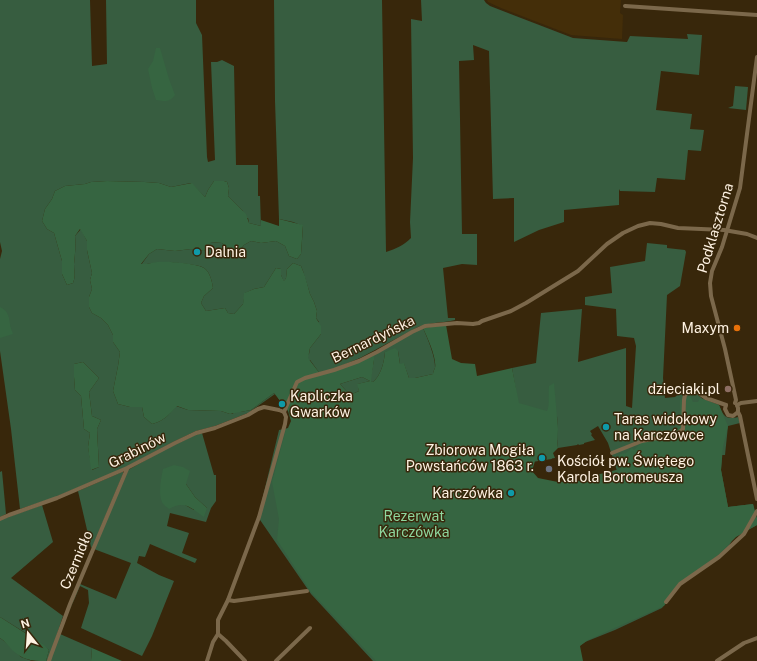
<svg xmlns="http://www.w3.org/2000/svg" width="757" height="661" font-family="'Public Sans',sans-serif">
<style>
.built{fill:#442e09}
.green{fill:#375d40;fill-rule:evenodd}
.forest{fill:#366541;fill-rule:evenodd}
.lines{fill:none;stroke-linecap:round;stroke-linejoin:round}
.street{stroke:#7b684b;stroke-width:4}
.culture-dot{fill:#0f9aa8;stroke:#38270b;stroke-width:1.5}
.food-dot{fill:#e8710a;stroke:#38270b;stroke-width:1.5}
.education-dot{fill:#8d6e63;stroke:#38270b;stroke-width:1.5}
.worship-dot{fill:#6b7280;stroke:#38270b;stroke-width:1.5}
.labels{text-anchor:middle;stroke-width:3;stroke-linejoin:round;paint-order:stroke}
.street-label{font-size:14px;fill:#fef2e2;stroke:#38270b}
.poi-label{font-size:14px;fill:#fef2e2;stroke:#38270b;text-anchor:start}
.park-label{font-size:14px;fill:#8ed79e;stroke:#38270b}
</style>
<rect width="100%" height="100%" fill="#38270b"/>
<!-- built -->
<polygon class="built" points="487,0 621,0 620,13 623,15 622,39 571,35 501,8 488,2"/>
<!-- green -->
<g class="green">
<path d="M0 0H90L92 66 107 64 106 0H196V23L202 35 207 157 208 162 215 160 211 62H217L222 60 234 66 236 165H258V196H260L261 226 249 223 248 218H244L243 211 228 196 229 188 227 182 224 181H214L208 190 205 197 191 183 171 187 159 183 145 182 107 181 91 182 85 184 65 186 55 191 52 199 45 209 42 221 47 229 54 233 62 261V274L67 285 73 283C76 275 74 273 74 264 75 254 76 246 75 236L81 229 87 241V250L92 273 90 280 92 289 89 297V307L92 313 101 318 108 325 113 335V342L120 352 118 366 113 391 118 404 130 407H142L144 417 152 424C164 421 169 415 176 406L188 410 221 411 230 414H233L243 384 255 354 271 347V329L287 328 293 334 319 322 316 318 317 311 314 302 310 294 303 271 301 266 293 263 287 269 286 278 284 282 281 275V269L276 268 264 287 254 289 245 293 243 304 234 314 228 313 225 308 206 311 201 303 204 296 213 288C212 281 210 272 204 268 199 265 194 265 188 264 171 262 158 262 141 265L149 254 157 249 175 251 191 249 204 251 210 242 222 243 229 251 236 255 244 245 251 241 261 243 276 241 285 246 289 256 297 259 301 254 303 226 293 222 279 219 275 101 274 0H382L386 252C396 249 404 245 411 238L410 222 413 158 411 19 422 21 421 0H484L486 3 490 6 573 38 627 42 630 36 688 39 687 34 702 35 699 75 661 71 656 110 692 114 690 129 704 130 701 151 688 150 685 180 657 178 655 192 620 191 619 189V205L564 210V222L539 230 514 242V198L493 199 489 51 473 45 474 60 459 61 462 234H477V265L462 264 443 268 448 318H455V320C443 323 430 322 418 327L360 358 331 370 319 373 318 371 310 360 285 373 280 401 277 396 282 369 309 354 310 348 321 334V329L289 345 288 358 283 360 277 352 261 359 240 412 251 410 274 393 275 394 248 413 215 426 196 431 173 442 124 468 53 498 20 509 11 429 0 351V259L2 251 0 242ZM83 362 99 378 89 392 92 416 101 420 97 429 99 467 92 470 88 447 90 433 84 429 81 396 75 390 74 377V364Z"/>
<polygon points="735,86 748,87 746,110 728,108 733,106"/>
<path d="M647 243 667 245V248L685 250 686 252 680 286 667 295 663 378 665 398 675 397 689 386 694 388V389L692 388 691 392H694L703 399 719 405C723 416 726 420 738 417L740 423 728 426 725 455H722L721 470 728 507 753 504 757 525 733 538 728 548 716 557 679 584 662 608 615 630 585 642 578 647 580 661H373L311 594 258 517 279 430 294 427 516 391 512 368 536 363 541 313 582 309 578 362 626 348V406L632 408 636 346 634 338 617 336 616 309 585 305V297L612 293 610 267 645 261ZM557 416C558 427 556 438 558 448L577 445 578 444 579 445 584 444V443L595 440 591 435 592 434 590 431 598 426 608 443 617 471 590 478V481L556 484 535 479 527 471 532 462 552 459 551 454Z"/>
<path d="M423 328C427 337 436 358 435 368 434 370 433 372 433 374L415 378H409L404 364H400L398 351 385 352C384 363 381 375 373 382L370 381 358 384 359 391 350 395 340 384 362 377 370 381 374 360V353Z"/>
<path d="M202 433 214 475H216V501L211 508 206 522 170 513 167 526 189 533 182 553 197 559 195 563 150 544 145 557 139 556 137 563 159 575 174 581 152 636 142 656 81 628 89 603 88 590 80 586 69 612 80 584 116 599 131 563 94 549 128 470 162 451 195 435ZM186 484 195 497 207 508 194 510 185 505H176Z"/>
<polygon points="2,471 6,514 0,517 0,472"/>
<polygon points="122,472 123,472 123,474 92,548 91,547 78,491"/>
<polygon points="42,505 53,542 11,578 63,616 48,661 46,661 49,650 24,632 0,617 0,520"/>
<polygon points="60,634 92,648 91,661 50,661"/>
<polygon points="0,638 4,641 21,657 32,661 0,661"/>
</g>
<!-- forest -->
<g class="forest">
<path d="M156 48H160L169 79 175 95C169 103 165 101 156 100L152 88 148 69 153 61Z"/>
<path d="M107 181 145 182 159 183 171 187 192 183 205 197 208 190 214 181H224L227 182 229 188 228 196 246 214 249 223 261 226V220L279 226V219L303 225 301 254 297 259 289 256 285 246 276 241 261 243 251 241 244 245 236 255 229 251 222 243 211 242 204 251 191 249 175 251 157 249 149 254 141 264C146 264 151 263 157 262 167 261 195 263 204 268 210 272 212 281 213 288L204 296 201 303 206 311 225 308 228 313 234 314 243 304 244 293 254 289 264 287 276 268 281 269V275L284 281 286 278 287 269 293 263 301 266 305 276 310 294 314 302 317 311 316 318 321 326V334L310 348 308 358 318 371 319 373 322 375 374 353V360L371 381 373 382C381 375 384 363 385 352L395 348 398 351 400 364 404 363 409 378H415L433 374C433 372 434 370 435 368 437 358 427 337 423 328L446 325 452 359 461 363 475 364 477 376 512 368 519 403 547 411C550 405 548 394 549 386L554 383 558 429 557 441 558 448 553 453 555 458 535 461 532 471 538 478 558 482 593 480 592 476 620 469 613 458 619 456 620 454 626 453 632 448 634 450 641 443 639 438V433L652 431H670L681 425 680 408V400L690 396 693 402H698L700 398 719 405 728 426 723 447 721 470 728 507 753 504 757 518V525L736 537 718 555 682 582 664 606 588 640 580 646 583 661H376L311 592 277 540 279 519 272 482 286 429 288 428 291 421 288 411 274 393 251 410 230 414 221 411 188 410 177 406C169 415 164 421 152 424L144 417 142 407H130L118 404 113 391 118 366 120 352 113 342V335L108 325 101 318 92 313 89 307V297L92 289 90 280 92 273 87 250V241L80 229 75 236C76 246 75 254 74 264 74 273 76 275 73 283L67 285 62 274V261L54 233 47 229 42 221 45 209 52 199 55 191 65 186 85 184 91 182ZM362 377 370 381 357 384 359 391 350 395 340 384Z"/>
<path d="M0 307C8 311 9 316 10 324 10 327 12 331 13 334L0 338Z"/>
<polygon points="83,362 99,378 89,392 92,416 101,420 97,429 99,467 91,470 88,447 90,433 84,429 81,396 75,390 74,377 74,364"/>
<path d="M174 465 183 467 190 471 186 484 195 497 207 508 204 517C191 508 184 500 169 509 167 507 163 505 162 502 158 493 161 479 163 469Z"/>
<path d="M0 617 44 645 49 650 46 661C31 661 23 660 12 650 8 646 5 641 0 638Z"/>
<polygon points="92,648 122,661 91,661"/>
</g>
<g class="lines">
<!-- street -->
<g class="street">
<polyline points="625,6 757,15"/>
<polyline points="735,403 736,400 725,349 711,296 710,283 712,271 722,247 740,188 757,57"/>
<polyline points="726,405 725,409 728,415 733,416 738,412"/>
<polyline points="737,405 738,408 738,412 740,416 757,499"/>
<polyline points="737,405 741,403 757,401"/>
<polyline points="612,453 642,441 677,434 683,429 684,400 685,395 690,390 696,391 706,398 726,405"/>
<polyline points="0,519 9,515 57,498 127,468 175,443 196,433 215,428 248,415 258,409 264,407 279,410 284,412"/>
<polyline points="228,600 234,601 307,591"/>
<polyline points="666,602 680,584 719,557 744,534 757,511"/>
<polyline points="218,634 226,641 245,661"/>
<polyline points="49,661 51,655 70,604 127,469"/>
<polyline points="207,661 213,642 218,634 218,620 228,600 259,517 285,424 286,417 284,412 297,382 305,378 334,370 359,361 377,352 412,332 425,326 457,323 473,324 479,323 482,321 511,311 526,303 578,271 607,244 623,233 638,226 650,223 661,224 678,228 724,230 747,234 757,238"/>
<polyline points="276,661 310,628"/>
<polyline points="717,661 744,643 757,638"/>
</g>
</g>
<!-- markers -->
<g class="culture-dot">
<circle cx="197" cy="252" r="4"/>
<circle cx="282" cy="404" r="4"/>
<circle cx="606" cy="427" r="4"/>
<circle cx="542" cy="458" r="4"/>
<circle cx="511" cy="493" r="4"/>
</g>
<circle class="food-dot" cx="737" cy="328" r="4"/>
<circle class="education-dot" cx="728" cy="389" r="4"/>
<circle class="worship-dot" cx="549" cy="469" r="4"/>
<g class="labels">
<!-- street labels -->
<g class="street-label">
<text transform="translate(715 228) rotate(-73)" y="5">Podklasztorna</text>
<text transform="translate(373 339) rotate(-26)" y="5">Bernardyńska</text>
<text transform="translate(137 450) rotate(-27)" y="5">Grabinów</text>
<text transform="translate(76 560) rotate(-67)" y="5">Czernidło</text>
</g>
<!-- poi labels -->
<g class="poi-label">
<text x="205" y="257">Dalnia</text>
<text x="729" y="333" text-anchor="end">Maxym</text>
<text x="720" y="394" text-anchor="end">dzieciaki.pl</text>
<text x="290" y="401">Kapliczka<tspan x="290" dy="16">Gwarków</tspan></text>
<text x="614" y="424">Taras widokowy<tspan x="614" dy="16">na Karczówce</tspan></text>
<text x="534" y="455" text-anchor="end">Zbiorowa Mogiła<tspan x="534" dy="16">Powstańców 1863 r.</tspan></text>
<text x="557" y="466">Kościół pw. Świętego<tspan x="557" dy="16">Karola Boromeusza</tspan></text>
<text x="503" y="498" text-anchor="end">Karczówka</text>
</g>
<!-- park labels -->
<g class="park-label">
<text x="414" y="521">Rezerwat<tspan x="414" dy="16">Karczówka</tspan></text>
</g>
</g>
<!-- north arrow -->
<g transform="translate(28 633) rotate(343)" stroke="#38270b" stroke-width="3" paint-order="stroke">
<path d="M0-3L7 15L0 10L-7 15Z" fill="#fef2e2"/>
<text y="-6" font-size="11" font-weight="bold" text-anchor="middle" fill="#fef2e2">N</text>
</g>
</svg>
